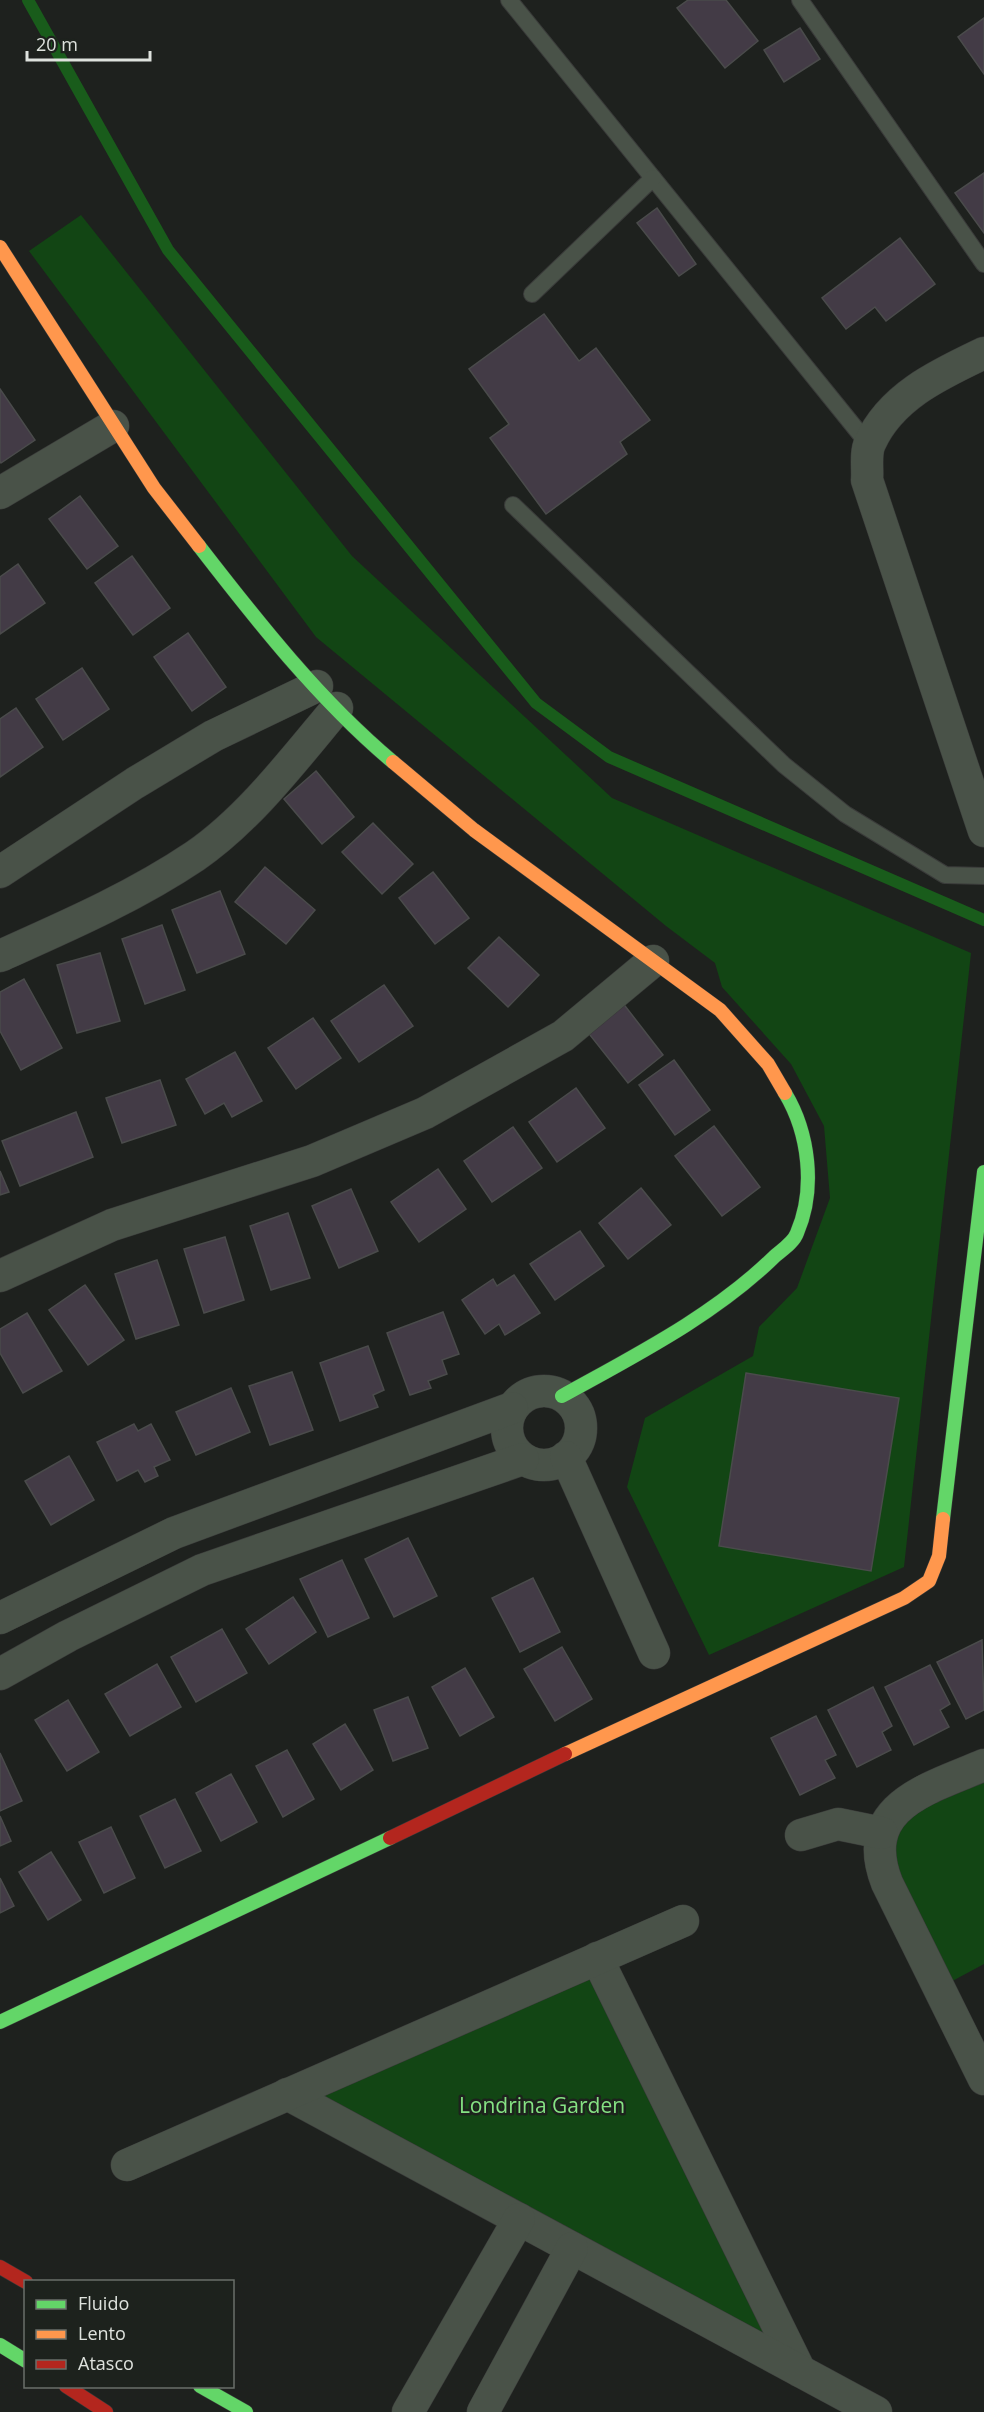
<svg xmlns="http://www.w3.org/2000/svg" width="984" height="2412" font-family="'Open Sans',sans-serif">
<style>
.green{fill:#124514}
.lines{fill:none;stroke-linecap:round;stroke-linejoin:round}
.stream{stroke:#195c1b;stroke-width:12}
.building{fill:#433b46;stroke:#4a4b4b;stroke-width:1.5}
.lane-casing{stroke:#3a3b3a;stroke-width:18}
.street-casing{stroke:#3a3b3a;stroke-width:33}
.fast-casing{stroke:#3a3b3a;stroke-width:15}
.slow-casing{stroke:#3a3b3a;stroke-width:15}
.jam-casing{stroke:#3a3b3a;stroke-width:15}
.lane{stroke:#495248;stroke-width:16}
.street{stroke:#495248;stroke-width:32}
.fast{stroke:#63d668;stroke-width:14}
.slow{stroke:#ff974d;stroke-width:14}
.jam{stroke:#b3261e;stroke-width:14}
.labels{text-anchor:middle;stroke-width:5;stroke-linejoin:round;paint-order:stroke}
.park-label{font-size:21px;fill:#85e283;stroke:#1d221d}
</style>
<rect width="100%" height="100%" fill="#1e211e"/>
<!-- green -->
<g class="green">
<polygon points="81,215 352,556 612,798 971,953 904,1567 709,1655 627,1487 645,1418 753,1356 759,1327 797,1288 830,1198 824,1126 791,1064 722,987 715,963 666,926 316,637 29,251"/>
<polygon points="984,1771 984,1964 943,1986 888,1872 895,1820"/>
<polygon points="593,1969 785,2358 305,2097"/>
</g>
<g class="lines">
<!-- stream -->
<polyline class="stream" points="28,0 168,250 536,703 609,757 984,920"/>
</g>
<!-- building -->
<g class="building">
<polygon points="688,0 726,0 758,41 725,68 677,8"/>
<polygon points="984,18 984,74 958,37"/>
<polygon points="800,28 820,59 784,82 764,50"/>
<polygon points="984,173 984,233 955,193"/>
<polygon points="657,208 696,264 679,276 637,223"/>
<polygon points="900,238 935,284 886,321 875,307 846,329 822,298"/>
<polygon points="544,314 579,361 596,348 650,420 620,442 627,454 546,514 490,438 509,424 469,369"/>
<polygon points="0,389 35,440 1,463 0,461"/>
<polygon points="80,496 118,546 87,569 49,519"/>
<polygon points="132,556 170,608 133,635 95,583"/>
<polygon points="18,564 45,603 0,634 0,577"/>
<polygon points="188,633 226,687 192,711 154,657"/>
<polygon points="82,668 109,709 63,740 36,699"/>
<polygon points="16,708 43,747 0,777 0,719"/>
<polygon points="316,771 354,817 322,844 284,799"/>
<polygon points="373,823 413,864 382,894 342,852"/>
<polygon points="265,867 315,910 286,944 235,902"/>
<polygon points="433,872 469,918 435,944 399,898"/>
<polygon points="220,891 245,954 197,973 172,910"/>
<polygon points="162,925 185,990 145,1004 122,939"/>
<polygon points="499,937 539,975 508,1007 468,968"/>
<polygon points="100,953 120,1021 77,1033 57,965"/>
<polygon points="24,979 62,1048 21,1070 0,1031 0,992"/>
<polygon points="384,985 413,1026 359,1062 331,1021"/>
<polygon points="622,1002 663,1055 628,1083 586,1030"/>
<polygon points="313,1018 341,1058 296,1089 268,1048"/>
<polygon points="235,1052 262,1101 232,1117 224,1103 205,1114 186,1079"/>
<polygon points="674,1060 710,1110 675,1135 639,1085"/>
<polygon points="160,1080 176,1125 122,1143 106,1098"/>
<polygon points="576,1088 605,1128 557,1162 529,1122"/>
<polygon points="76,1112 93,1157 20,1186 2,1141"/>
<polygon points="714,1126 760,1187 722,1216 675,1156"/>
<polygon points="513,1127 542,1168 492,1202 464,1161"/>
<polygon points="438,1169 466,1209 419,1242 391,1202"/>
<polygon points="0,1171 9,1192 0,1195"/>
<polygon points="641,1188 671,1225 628,1259 599,1223"/>
<polygon points="351,1189 378,1251 339,1268 312,1206"/>
<polygon points="288,1213 310,1278 271,1290 250,1226"/>
<polygon points="580,1231 604,1266 555,1300 530,1264"/>
<polygon points="225,1237 244,1300 204,1313 184,1249"/>
<polygon points="157,1260 179,1325 136,1339 115,1274"/>
<polygon points="514,1275 540,1313 505,1335 499,1324 485,1334 462,1300 493,1279 497,1286"/>
<polygon points="85,1285 124,1340 88,1365 49,1310"/>
<polygon points="443,1312 459,1354 442,1360 447,1374 428,1381 431,1388 410,1395 387,1333"/>
<polygon points="27,1313 62,1371 23,1393 0,1353 0,1329"/>
<polygon points="368,1346 384,1390 373,1395 378,1407 340,1421 320,1363"/>
<polygon points="292,1372 313,1430 270,1445 249,1386"/>
<polygon points="746,1373 899,1398 871,1571 719,1546"/>
<polygon points="231,1388 250,1432 196,1455 176,1412"/>
<polygon points="134,1424 138,1431 151,1424 170,1460 154,1467 158,1476 145,1482 138,1470 117,1481 97,1442"/>
<polygon points="69,1456 94,1500 51,1525 25,1481"/>
<polygon points="408,1538 437,1596 394,1617 365,1559"/>
<polygon points="342,1560 369,1618 328,1637 300,1579"/>
<polygon points="533,1578 560,1632 520,1652 492,1598"/>
<polygon points="293,1597 316,1632 269,1664 246,1629"/>
<polygon points="222,1629 247,1673 196,1702 171,1657"/>
<polygon points="982,1640 984,1710 966,1719 937,1662"/>
<polygon points="562,1647 592,1699 555,1721 524,1669"/>
<polygon points="157,1664 181,1707 130,1736 105,1694"/>
<polygon points="930,1665 950,1704 940,1710 949,1727 914,1745 885,1687"/>
<polygon points="465,1668 494,1717 460,1736 432,1687"/>
<polygon points="873,1687 892,1726 882,1732 891,1750 857,1767 828,1710"/>
<polygon points="408,1697 428,1748 393,1761 374,1710"/>
<polygon points="68,1700 99,1752 67,1771 35,1720"/>
<polygon points="816,1716 836,1755 825,1760 835,1778 800,1795 771,1738"/>
<polygon points="345,1724 373,1770 341,1790 313,1744"/>
<polygon points="287,1750 314,1799 283,1817 256,1766"/>
<polygon points="0,1753 22,1801 0,1811"/>
<polygon points="231,1774 257,1822 221,1841 196,1793"/>
<polygon points="175,1799 201,1851 165,1868 140,1816"/>
<polygon points="0,1816 11,1841 0,1846"/>
<polygon points="111,1827 135,1878 104,1893 79,1842"/>
<polygon points="51,1852 81,1900 48,1920 19,1872"/>
<polygon points="0,1878 14,1906 0,1913"/>
</g>
<g class="lines">
<!-- lane casing -->
<g class="lane-casing">
<g id="lane">
<polyline points="509,0 869,445"/>
<polyline points="800,0 984,264"/>
<polyline points="532,294 653,178"/>
<polyline points="513,505 784,765 845,814 945,875 984,876"/>
</g>
</g>
<!-- street casing -->
<g class="street-casing">
<g id="street">
<path d="M984 353C940 374 891 396 870 443 865 453 868 470 867 480L984 831"/>
<polyline points="0,493 113,426"/>
<polyline points="0,872 135,783 213,736 317,686"/>
<path d="M0 956C67 926 134 897 195 856 249 819 295 758 337 708"/>
<polyline points="0,1276 112,1225 312,1161 425,1113 563,1036 653,961"/>
<circle cx="544" cy="1428" r="37"/>
<polyline points="566,1457 654,1653"/>
<polyline points="0,1618 174,1533 512,1408"/>
<polyline points="0,1674 68,1636 202,1570 523,1459"/>
<path d="M984 1765C928 1789 857 1806 887 1883L984 2079"/>
<polyline points="801,1835 838,1824 882,1833"/>
<polyline points="597,1958 800,2371"/>
<polyline points="287,2094 876,2412"/>
<polyline points="127,2165 683,1921"/>
<polyline points="408,2412 519,2219"/>
<polyline points="483,2412 572,2248"/>
</g>
</g>
<!-- fast casing -->
<g class="fast-casing">
<g id="fast">
<path d="M199 546C257 621 320 701 393 762"/>
<path d="M562 1396C636 1355 715 1315 775 1256 782 1250 794 1242 797 1233 816 1189 809 1133 785 1093"/>
<polyline points="943,1519 984,1172"/>
<polyline points="0,2022 390,1838"/>
<polyline points="0,2345 26,2361"/>
<polyline points="200,2386 246,2412"/>
</g>
</g>
<!-- slow casing -->
<g class="slow-casing">
<g id="slow">
<polyline points="0,247 154,488 199,546"/>
<polyline points="393,762 474,830 720,1010 768,1064 785,1093"/>
<polyline points="565,1754 904,1598 929,1581 939,1556 943,1519"/>
</g>
</g>
<!-- jam casing -->
<g class="jam-casing">
<g id="jam">
<polyline points="390,1838 565,1754"/>
<polyline points="0,2267 26,2282"/>
<polyline points="66,2386 106,2412"/>
</g>
</g>
<!-- lane -->
<use href="#lane" class="lane"/>
<!-- street -->
<use href="#street" class="street"/>
<!-- fast -->
<use href="#fast" class="fast"/>
<!-- slow -->
<use href="#slow" class="slow"/>
<!-- jam -->
<use href="#jam" class="jam"/>
</g>
<g class="labels">
<!-- park labels -->
<g class="park-label">
<text x="542" y="2113">Londrina Garden</text>
</g>
</g>
<!-- legend -->
<rect x="24" y="2280" width="210" height="108" fill="#1d221d" stroke="#6a6f6a" stroke-width="1.5"/>
<rect x="36" y="2300" width="30" height="9" fill="#63d668" stroke="#6a6f6a" stroke-width="1.5"/>
<text x="78" y="2310" font-size="18" fill="#dee2dd">Fluido</text>
<rect x="36" y="2330" width="30" height="9" fill="#ff974d" stroke="#6a6f6a" stroke-width="1.5"/>
<text x="78" y="2340" font-size="18" fill="#dee2dd">Lento</text>
<rect x="36" y="2360" width="30" height="9" fill="#b3261e" stroke="#6a6f6a" stroke-width="1.5"/>
<text x="78" y="2370" font-size="18" fill="#dee2dd">Atasco</text>
<!-- scale -->
<path d="M27 51v9h123v-9" fill="none" stroke="#dee2dd" stroke-width="3"/>
<text x="36" y="51" font-size="18" fill="#dee2dd" stroke="#1d221d" stroke-width="4.5" paint-order="stroke">20 m</text>
</svg>
